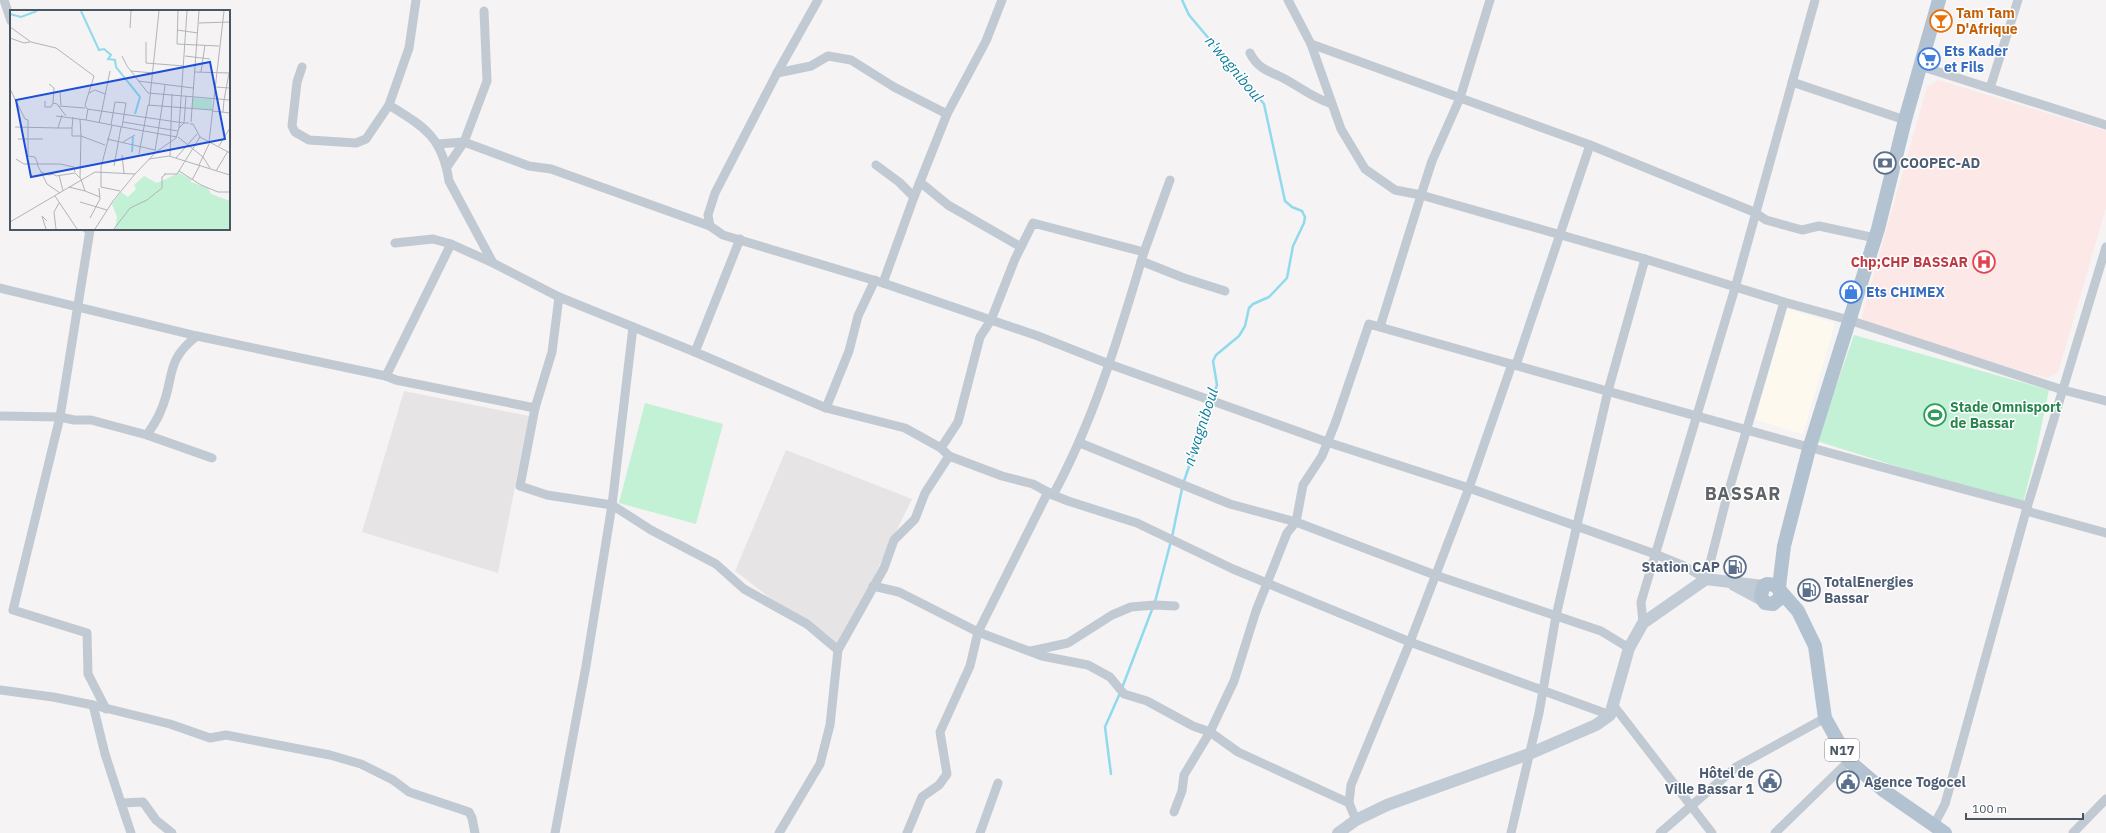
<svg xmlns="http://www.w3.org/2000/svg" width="2106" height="833" font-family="'IBM Plex Sans',sans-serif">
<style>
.commercial{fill:#fdf9ef}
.education{fill:#e6e4e5}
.medical{fill:#fce8e6}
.green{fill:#c3f1d5}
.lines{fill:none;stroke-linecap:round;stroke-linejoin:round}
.stream{stroke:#90daee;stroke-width:2.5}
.street{stroke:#c1cad2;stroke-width:9}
.secondary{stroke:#c1cbd6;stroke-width:12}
.primary{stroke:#b3c2d1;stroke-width:14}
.labels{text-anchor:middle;stroke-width:3;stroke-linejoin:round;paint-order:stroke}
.shield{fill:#fff;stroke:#808990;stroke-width:1}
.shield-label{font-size:13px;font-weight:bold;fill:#4a5661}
.food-label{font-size:14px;font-weight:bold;fill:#c56008;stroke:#fff;text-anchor:start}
.shop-label{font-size:14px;font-weight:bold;fill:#366cbe;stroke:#fff;text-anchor:start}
.service-label{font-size:14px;font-weight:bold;fill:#4e5e75;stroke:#fff;text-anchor:start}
.health-label{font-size:14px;font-weight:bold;fill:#be3a42;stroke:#fff;text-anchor:end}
.leisure-label{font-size:14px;font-weight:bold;fill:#27864d;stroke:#fff;text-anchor:start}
.water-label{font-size:15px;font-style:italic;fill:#0c7c9b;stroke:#fff}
.district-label{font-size:18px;font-weight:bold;letter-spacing:1px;fill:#5f6368;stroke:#fff}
.inset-river{fill:none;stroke:#90daee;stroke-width:2}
.inset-road{fill:none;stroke:#b1b4b9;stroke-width:1}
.view{fill:#1d4ed8;fill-opacity:0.15;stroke:#1d4ed8;stroke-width:2}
.inset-edge{fill:none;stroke:#4a5661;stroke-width:2}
</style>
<rect width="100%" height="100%" fill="#f5f3f3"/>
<!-- commercial -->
<polygon class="commercial" points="1787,309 1835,323 1803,434 1755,420"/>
<!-- education -->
<g class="education">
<polygon points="404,391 529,416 498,573 362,532"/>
<polygon points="786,450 912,499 838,650 735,571"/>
</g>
<!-- medical -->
<polygon class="medical" points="1938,80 2106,131 2106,207 2058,372 2047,378 1865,325 1862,316 1927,87"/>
<!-- green -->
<g class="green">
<polygon points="1854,335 2049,390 2036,452 2023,503 1959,486 1817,441"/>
<polygon points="645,403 723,424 696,524 619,503"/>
</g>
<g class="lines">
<!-- stream -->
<g class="stream">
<polyline points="1182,0 1189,15 1264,104 1285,201 1292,207 1302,211 1305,217 1304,223 1293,246 1287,278 1269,297 1253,304 1249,308 1245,326 1239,336 1216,355 1213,361 1217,385 1212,399"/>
<polyline points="1172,537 1183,484 1211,403"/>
<polyline points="1155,602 1171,541"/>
<polyline points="1122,688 1153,607"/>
<polyline points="1111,774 1105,727 1120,693"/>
</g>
<!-- street -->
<g class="street">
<polyline points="4,0 11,21"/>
<polyline points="818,0 777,73 715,193 708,215 710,226 723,235 883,283 1038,336 1109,364 1327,442 1469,488 1655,554 1684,566 1706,579 1726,500 1784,302"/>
<polyline points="1288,0 1311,44 1341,129 1365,169 1395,190 1421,195 1645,259 1784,302 1849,320 2063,390 2106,401"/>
<polyline points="1311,44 1590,145 1754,212 1766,220 1802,230 1819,226 1875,238"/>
<path d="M1250 53C1258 69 1269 71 1283 78 1302 88 1311 97 1332 104"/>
<polyline points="1920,66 2106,125"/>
<path d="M302 67 297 82 292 126 295 132 309 140 356 143 366 139 389 105C424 127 442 136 449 181L493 263"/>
<polyline points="777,73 811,66 828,56 851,60 894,87 947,114"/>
<polyline points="1792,82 1905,120"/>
<polyline points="1990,88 2018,0"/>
<polyline points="389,105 409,48 416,0"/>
<polyline points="437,144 464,142 529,166 551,169 710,226"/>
<polyline points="876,165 899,182 914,197"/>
<polyline points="447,167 464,142 487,81 484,11"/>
<polyline points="920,182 948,205 1021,247"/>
<polyline points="87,229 90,230 60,417 13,610 87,633 88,674 106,709"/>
<polyline points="740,239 695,352 826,408 905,428 941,448 949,456 1002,476 1033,484 1053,495"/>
<polyline points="395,243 433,239 451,244 493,263 559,297 695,352"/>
<polyline points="1144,252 1170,180"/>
<polyline points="1141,261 1184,278 1225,291"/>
<polyline points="883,283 914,197 947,114 986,41 1002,0"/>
<polyline points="0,288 197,336 386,376 451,244"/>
<polyline points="1380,327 1421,195 1432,161 1460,98 1490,0"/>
<polyline points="1516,365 1590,145"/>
<polyline points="386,376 396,380 535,408 552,352 559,297"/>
<polyline points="535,408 520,486 547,495 612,505 633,327"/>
<polyline points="826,408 849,351 858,316 875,280"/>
<polyline points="0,416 60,417 74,420 91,420 147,435 212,458"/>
<path d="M147 435C152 427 158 419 161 410 175 379 164 361 197 336"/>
<polyline points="1080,443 1230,504 1296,522 1435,575 1601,631 1629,648"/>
<path d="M941 448 958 422 980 337 991 320 1015 259 1033 223 1144 252C1119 335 1095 418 1053 495L1068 501 1137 523 1233 569 1410 642 1610 715"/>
<polyline points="2026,511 2106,533"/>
<polyline points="873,586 899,592 978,632 1042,656 1088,665 1110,677 1124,694 1147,701 1193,726 1210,732 1238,752 1349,803"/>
<polyline points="1643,623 1641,602 1735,288 1815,0"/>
<polyline points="1031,651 1068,643 1112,615 1131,607 1155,605 1175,606"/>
<polyline points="0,690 53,697 93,705 170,724 210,738 226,735 330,755 361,764 393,780 409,792 469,812 472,818 475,833"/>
<polyline points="93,705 105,754 121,803 143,802 156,820 172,833"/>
<polyline points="1614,706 1712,833"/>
<polyline points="121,803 131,833"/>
<path d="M1174 812 1182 791 1184 775 1210 732 1234 681 1256 611 1287 533 1296 522 1303 485 1322 456 1336 421 1369 324C1588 386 1807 448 2027 506"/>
<polyline points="1356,820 1349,803 1351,785 1410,642 1469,488 1512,364"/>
<polyline points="1934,825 1945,804 2026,511 2106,247"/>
<polyline points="555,833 586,666 612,505 651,530 716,564 744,589 807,624 838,650"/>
<polyline points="779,833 820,764 830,725 838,650 884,568 894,540 915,519 925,493 949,456"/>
<polyline points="907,833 922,797 939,785 947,774 940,732 970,666 978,632 1048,492"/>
<polyline points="980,833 998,783"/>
<polyline points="1511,833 1539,713 1556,616 1608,391 1645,259"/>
<polyline points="1660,833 1736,767 1825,718"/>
<polyline points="1775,833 1849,761"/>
<polyline points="2073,833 2106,799"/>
</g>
<!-- secondary -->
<g class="secondary">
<polyline points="1734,585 1762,600"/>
<polyline points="1338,833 1356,820 1387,805 1529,754 1596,725 1610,715 1629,648 1643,623 1706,579 1763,586"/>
</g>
<!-- primary -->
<g class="primary">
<polyline points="1779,587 1784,546 1809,449 1878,229 1905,120 1939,0"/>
<polyline points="1781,591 1779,599 1773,604 1765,603 1761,597 1763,586 1767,584 1775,585 1798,611 1815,646 1825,718 1849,761 1883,790 1945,833"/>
</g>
</g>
<!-- icons -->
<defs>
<g id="bar-ring" transform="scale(1.15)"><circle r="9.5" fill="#fff" stroke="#e8710a" stroke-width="1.5"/><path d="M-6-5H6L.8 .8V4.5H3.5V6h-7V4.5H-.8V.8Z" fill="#e8710a"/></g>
<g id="supermarket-ring" transform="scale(1.15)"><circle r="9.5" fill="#fff" stroke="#3f7fe0" stroke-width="1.5"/><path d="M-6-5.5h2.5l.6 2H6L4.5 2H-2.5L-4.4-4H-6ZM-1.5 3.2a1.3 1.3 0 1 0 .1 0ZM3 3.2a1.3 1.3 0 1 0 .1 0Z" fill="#3f7fe0"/></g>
<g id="bank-ring" transform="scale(1.15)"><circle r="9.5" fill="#fff" stroke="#5c6f8a" stroke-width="1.5"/><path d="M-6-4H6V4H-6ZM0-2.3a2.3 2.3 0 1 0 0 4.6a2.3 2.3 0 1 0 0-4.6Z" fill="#5c6f8a"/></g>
<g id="hospital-ring" transform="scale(1.15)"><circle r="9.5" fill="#fff" stroke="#e0444e" stroke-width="1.5"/><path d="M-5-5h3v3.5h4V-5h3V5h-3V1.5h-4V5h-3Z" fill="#e0444e"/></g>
<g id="shop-ring" transform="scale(1.15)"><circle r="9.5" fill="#fff" stroke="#3f7fe0" stroke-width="1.5"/><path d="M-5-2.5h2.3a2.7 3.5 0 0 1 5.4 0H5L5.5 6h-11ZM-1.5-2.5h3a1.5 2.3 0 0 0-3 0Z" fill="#3f7fe0"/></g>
<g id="stadium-ring" transform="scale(1.15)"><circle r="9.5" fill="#fff" stroke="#2e9e5b" stroke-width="1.5"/><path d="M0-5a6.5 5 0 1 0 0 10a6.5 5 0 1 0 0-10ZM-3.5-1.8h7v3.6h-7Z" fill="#2e9e5b"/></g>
<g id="fuel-ring" transform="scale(1.15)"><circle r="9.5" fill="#fff" stroke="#5c6f8a" stroke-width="1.5"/><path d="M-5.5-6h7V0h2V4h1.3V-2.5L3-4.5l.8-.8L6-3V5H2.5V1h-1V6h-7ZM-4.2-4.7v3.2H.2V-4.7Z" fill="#5c6f8a"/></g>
<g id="civic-ring" transform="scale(1.15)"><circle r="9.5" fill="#fff" stroke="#5c6f8a" stroke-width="1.5"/><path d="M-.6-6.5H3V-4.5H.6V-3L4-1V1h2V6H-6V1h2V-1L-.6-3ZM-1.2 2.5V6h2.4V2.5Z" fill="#5c6f8a"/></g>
</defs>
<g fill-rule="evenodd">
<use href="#bar-ring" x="1941" y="21"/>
<use href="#supermarket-ring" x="1929" y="59"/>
<use href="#bank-ring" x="1885" y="163"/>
<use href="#hospital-ring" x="1984" y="262"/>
<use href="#shop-ring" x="1851" y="292"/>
<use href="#stadium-ring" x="1935" y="415"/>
<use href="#fuel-ring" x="1735" y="567"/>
<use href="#fuel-ring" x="1809" y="590"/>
<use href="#civic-ring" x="1770" y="781"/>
<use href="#civic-ring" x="1848" y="782"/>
</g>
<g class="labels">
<!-- shield labels -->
<rect class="shield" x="1825" y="739" width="34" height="22" rx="3"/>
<g class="shield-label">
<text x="1842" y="755">N17</text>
</g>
<!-- food labels -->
<g class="food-label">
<text x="1956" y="18">Tam Tam<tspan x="1956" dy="16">D'Afrique</tspan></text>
</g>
<!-- shop labels -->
<g class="shop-label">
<text x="1944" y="56">Ets Kader<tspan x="1944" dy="16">et Fils</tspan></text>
<text x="1866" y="297">Ets CHIMEX</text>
</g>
<!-- service labels -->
<g class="service-label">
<text x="1900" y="168">COOPEC-AD</text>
<text x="1720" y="572" text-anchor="end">Station CAP</text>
<text x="1824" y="587">TotalEnergies<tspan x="1824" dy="16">Bassar</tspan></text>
<text x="1754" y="778" text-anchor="end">Hôtel de<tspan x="1754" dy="16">Ville Bassar 1</tspan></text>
<text x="1864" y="787">Agence Togocel</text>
</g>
<!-- health labels -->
<g class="health-label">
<text x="1968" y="267">Chp;CHP BASSAR</text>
</g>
<!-- leisure labels -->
<g class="leisure-label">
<text x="1950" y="412">Stade Omnisport<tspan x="1950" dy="16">de Bassar</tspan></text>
</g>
<!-- water labels -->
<g class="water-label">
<text transform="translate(1234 69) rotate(50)" y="5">n'wagniboul</text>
<text transform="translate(1201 427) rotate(-72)" y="5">n'wagniboul</text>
</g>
<!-- district labels -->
<g class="district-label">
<text x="1743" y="500">BASSAR</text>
</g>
</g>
<!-- overview -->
<g transform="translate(10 10)">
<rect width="220" height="220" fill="#f5f3f3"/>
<path d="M183 88 202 89V100L182 98ZM169 163 181 169V172L198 178 201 184 220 191V219H105L107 207 102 194 111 182 118 187 126 179 124 175 134 166 147 173Z" fill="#c3f1d5"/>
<path class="inset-river" d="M71 1 89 40 94 39 101 45 98 49 105 50 106 57 130 87 125 104M0 4 11 7 27 1M122 142 123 127"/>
<path class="inset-road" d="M168 1 167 34 209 36M189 13 220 12M0 17 21 32 46 38 84 66 75 95 77 99 174 113 176 86M120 18 121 1M167 20 188 23M0 28 14 33 20 32M136 32V53L174 56M112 46 117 56 138 83 220 90M175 46 200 49M121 61 143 63M185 62 220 63M191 62 195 35M128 71 183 78M39 74 44 78 43 93M205 77 220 78M0 79 15 109 18 110V146L25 147 28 154M50 82 51 95M79 83 85 80 95 84M214 90 219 63M35 91V97H41L43 93 47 94 56 106M49 96 75 98M139 96 149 1M152 97 155 75M78 99 76 110 112 117M92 100 100 61M202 101 220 103M213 102 214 90M46 106 76 110M113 112 168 121M181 112 189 1M89 113 92 100M180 114H183L190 127 220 143M101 115 105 92 116 93 112 117 167 127M102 115 91 157V177L110 181M5 117 48 118 52 105M48 118H62L63 107M62 118V126H71L70 109M169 118 177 1M168 127 193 147 200 158M8 129H33M97 129 145 140M113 132 125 125M199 132 214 1M209 136 220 118M145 141 152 97M129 144 138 95 202 100M112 145 114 163M160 146 162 84M166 148 187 124M6 149 14 154H50L64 157 65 162M139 149 159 146 220 165M27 154 31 162 39 165 43 164 46 166 65 163 71 169 75 181 90 187M189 155 200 132M104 156 111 117M169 161 191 175 208 182H220M206 161 218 141M31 162 37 174 50 183M125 164 146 142 166 128 169 118 174 113H179M154 164H167L190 127M49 165 53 181M70 168 71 126 95 135M182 170 190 155M59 177 75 181M45 186 67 219M70 192 97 200M80 208 90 189 89 178M0 212 85 162 125 164M36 219 32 206 37 211M46 219 44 202 49 193M85 219 103 191 125 164M104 219 120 198 137 190 152 178V167L156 164"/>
<path class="view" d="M200 52 215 129 21 167 6 90Z"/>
<rect width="220" height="220" class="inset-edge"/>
</g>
<!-- scale -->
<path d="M1966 813v6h117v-6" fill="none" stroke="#4a5661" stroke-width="2"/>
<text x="1972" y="813" font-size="12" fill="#4a5661" stroke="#ffffff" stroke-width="3" paint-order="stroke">100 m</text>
</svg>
